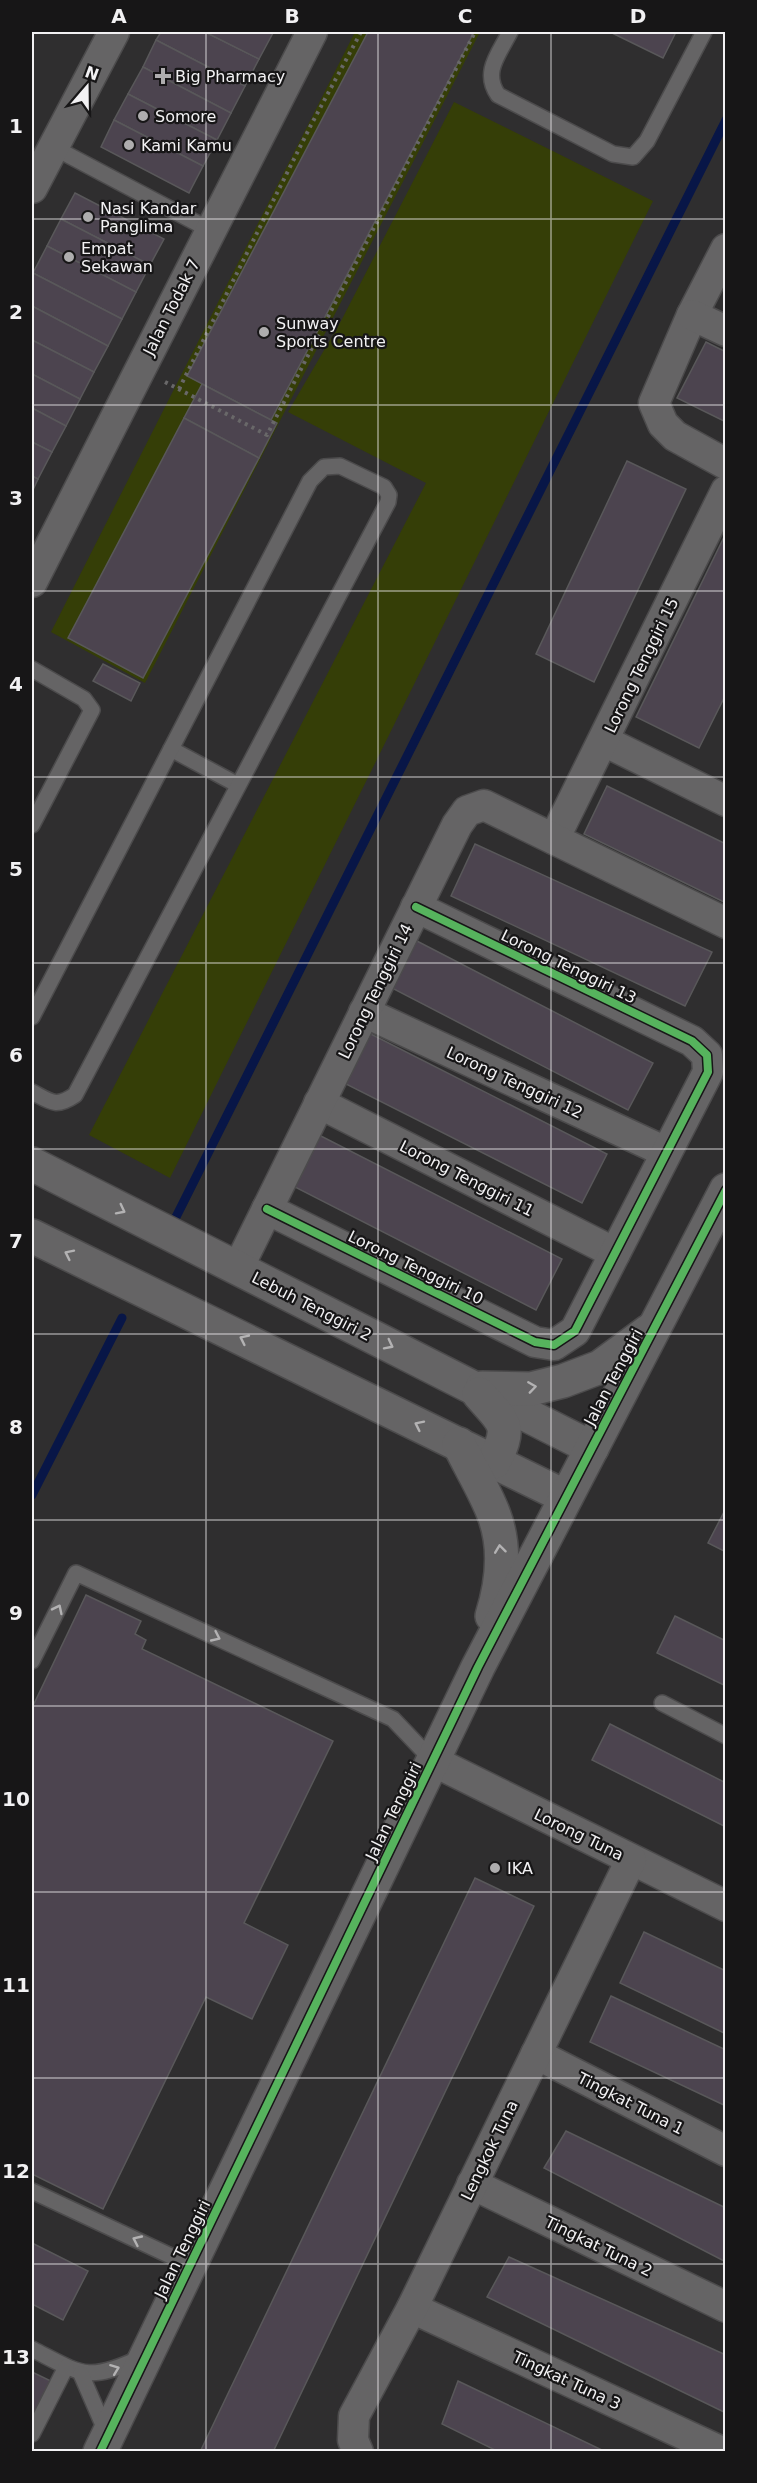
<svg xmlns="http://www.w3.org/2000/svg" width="757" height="2483" font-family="'DejaVu Sans',sans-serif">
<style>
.green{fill:#353e07}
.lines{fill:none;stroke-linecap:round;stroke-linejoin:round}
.stream{stroke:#081647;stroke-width:9}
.building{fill:#4c444f;stroke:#59585a;stroke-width:1.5}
.lane-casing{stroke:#4c4b4c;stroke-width:18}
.street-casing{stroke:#4c4b4c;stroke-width:33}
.secondary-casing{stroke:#4c4b4c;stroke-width:36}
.path{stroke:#696869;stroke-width:4;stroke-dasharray:3 4.5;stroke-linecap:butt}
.lane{stroke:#656465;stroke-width:15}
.street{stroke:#656465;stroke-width:30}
.secondary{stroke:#656465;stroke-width:33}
.cycleway-casing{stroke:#171617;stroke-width:11}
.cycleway{stroke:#56b35d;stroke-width:8}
.oneway{stroke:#b3b2b3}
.grid{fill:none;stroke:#f2f1f3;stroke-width:1.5;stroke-opacity:0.55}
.poi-dot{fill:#aeadae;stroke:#171617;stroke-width:2}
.labels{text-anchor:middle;stroke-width:4.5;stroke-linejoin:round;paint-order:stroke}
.poi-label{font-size:16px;fill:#f2f1f3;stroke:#171617;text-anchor:start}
.street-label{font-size:16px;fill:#f2f1f3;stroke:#171617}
.neatline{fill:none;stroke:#f2f1f3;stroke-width:2}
.grid-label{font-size:20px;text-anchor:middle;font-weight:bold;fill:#f2f1f3}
</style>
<rect width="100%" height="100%" fill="#2f2e2f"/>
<!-- green -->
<g class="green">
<polygon points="355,32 480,32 145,683 51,632"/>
<polygon points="454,102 653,201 170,1178 89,1135 426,483 288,412 341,321"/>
</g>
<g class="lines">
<!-- stream -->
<g class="stream">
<polyline points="175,1219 726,120"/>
<polyline points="32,1495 122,1318"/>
</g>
</g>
<!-- building -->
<g class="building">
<polygon points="161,32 205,32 259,59 245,86 156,40"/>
<polygon points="205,32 270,32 273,33 259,59"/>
<polygon points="368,32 474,32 271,420 187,376"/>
<polygon points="610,32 676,32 663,58"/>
<polygon points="156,40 245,86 231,113 143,67"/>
<polygon points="143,67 231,113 217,140 128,94"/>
<polygon points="128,94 217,140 203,166 114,120"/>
<polygon points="114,120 203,166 189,193 101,147"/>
<polygon points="75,193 164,239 150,265 61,219"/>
<polygon points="61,219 150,265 136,292 47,246"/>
<polygon points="47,246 136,292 122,319 33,273"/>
<polygon points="33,273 122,319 108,346 32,306"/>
<polygon points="32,306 108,346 94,372 32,340"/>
<polygon points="32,340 94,372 80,399 32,374"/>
<polygon points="706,342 726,352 726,422 677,398"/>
<polygon points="32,374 80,399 66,426 32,408"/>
<polygon points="202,384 277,423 259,458 184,418"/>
<polygon points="32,408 66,426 52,452 32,442"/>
<polygon points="184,418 259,458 143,678 68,638"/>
<polygon points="32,442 52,452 38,479 32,476"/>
<polygon points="627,461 686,489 594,682 536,654"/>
<polygon points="32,476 38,479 32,492"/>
<polygon points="726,533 726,694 699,748 636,717"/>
<polygon points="103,664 140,683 131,701 93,681"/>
<polygon points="607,786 726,844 726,903 584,834"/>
<polygon points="475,844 712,952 685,1006 451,896"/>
<polygon points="413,939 653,1063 628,1110 388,986"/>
<polygon points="359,1028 607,1154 582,1203 334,1078"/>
<polygon points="315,1133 562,1259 536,1310 289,1184"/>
<polygon points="726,1508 726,1552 708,1543"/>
<polygon points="86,1595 141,1621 135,1634 146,1640 142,1649 333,1741 244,1923 288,1945 252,2019 206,1997 103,2209 32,2174 32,1708"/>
<polygon points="675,1616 726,1641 726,1686 657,1653"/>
<polygon points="610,1724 726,1783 726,1827 592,1760"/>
<polygon points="475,1878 534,1906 273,2452 200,2452"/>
<polygon points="644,1932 726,1971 726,2034 620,1983"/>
<polygon points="611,1996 726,2050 726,2106 590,2042"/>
<polygon points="566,2131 726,2208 726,2262 544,2168"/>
<polygon points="32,2243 88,2271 63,2320 32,2304"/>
<polygon points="509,2257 726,2355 726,2413 487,2297"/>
<polygon points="32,2372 53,2382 34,2418 32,2417"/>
<polygon points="458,2381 606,2452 499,2452 442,2424"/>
</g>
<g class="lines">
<!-- lane casing -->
<g class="lane-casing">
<g id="lane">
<path d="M510 32C499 54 482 72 498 95L613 154 633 157 647 141 704 32"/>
<polyline points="53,147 210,230"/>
<polyline points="32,669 84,699 92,710 32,825"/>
<polyline points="171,749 238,785"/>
<path d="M32 1017 310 481 324 467 340 466 384 487 389 495 388 502 75 1095C56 1108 51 1102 32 1092"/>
<polyline points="32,1661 76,1573 393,1719 433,1761"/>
<polyline points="662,1703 726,1736"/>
<polyline points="32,2191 190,2265"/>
<path d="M32 2349C81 2374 87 2383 140 2358"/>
<polyline points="81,2374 107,2434"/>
<polyline points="32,2434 66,2367"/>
</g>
</g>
<!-- street casing -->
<g class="street-casing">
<g id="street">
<polyline points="32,188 114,32"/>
<polyline points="726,249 692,315 654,403 663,424 675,436 726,464"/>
<polyline points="692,315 726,331"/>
<polyline points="32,582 312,32"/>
<polyline points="604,741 726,801"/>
<polyline points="554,839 726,491"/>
<polyline points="364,1012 666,1152"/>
<polyline points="319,1103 615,1253"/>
<polyline points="267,1209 535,1342 554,1345 575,1331 708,1072 707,1055 692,1041 416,907"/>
<polyline points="238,1268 457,825 467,811 484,805 726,923"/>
<polyline points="433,1761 726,1906"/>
<polyline points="536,2054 726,2151"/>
<polyline points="472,2184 726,2307"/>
<polyline points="412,2308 722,2452"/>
<polyline points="358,2452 353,2440 354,2416 412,2308 631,1860"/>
</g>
</g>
<!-- secondary casing -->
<g class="secondary-casing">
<g id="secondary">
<polyline points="32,1164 592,1448"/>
<polyline points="32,1236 566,1497"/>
<polyline points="482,1388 531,1389 563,1381 600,1367 649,1331"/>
<path d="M479 1394C504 1423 513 1424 494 1462"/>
<path d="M459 1444C470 1467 485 1491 494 1515 506 1547 502 1584 492 1616"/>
<polyline points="100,2452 478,1667 726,1190"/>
</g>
</g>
<!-- path -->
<g class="path">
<polyline points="165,382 267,435 475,32"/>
<polyline points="179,389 311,125 361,32"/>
</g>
<!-- lane -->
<use href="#lane" class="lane"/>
<!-- street -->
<use href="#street" class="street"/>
<!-- secondary -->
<use href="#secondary" class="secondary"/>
<!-- cycleway casing -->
<g class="cycleway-casing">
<g id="cycleway">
<polyline points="267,1209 535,1342 554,1345 575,1331 708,1072 707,1055 692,1041 416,907"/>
<polyline points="100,2452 478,1667 726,1190"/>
</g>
</g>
<!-- cycleway -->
<use href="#cycleway" class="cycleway"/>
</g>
<!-- one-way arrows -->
<defs><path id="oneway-chevron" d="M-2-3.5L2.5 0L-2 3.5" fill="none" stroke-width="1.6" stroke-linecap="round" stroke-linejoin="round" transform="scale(1.5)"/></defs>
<g class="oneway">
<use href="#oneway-chevron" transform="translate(121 1210) rotate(27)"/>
<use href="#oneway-chevron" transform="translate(69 1254) rotate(-154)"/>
<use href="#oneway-chevron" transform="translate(244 1339) rotate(-154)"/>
<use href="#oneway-chevron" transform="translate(389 1345) rotate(27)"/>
<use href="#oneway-chevron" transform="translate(532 1387) rotate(-8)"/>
<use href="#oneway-chevron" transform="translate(419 1425) rotate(-154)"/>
<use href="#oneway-chevron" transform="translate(500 1549) rotate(-97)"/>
<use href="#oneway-chevron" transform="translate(58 1609) rotate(-64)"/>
<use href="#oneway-chevron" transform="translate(216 1637) rotate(25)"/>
<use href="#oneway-chevron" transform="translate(137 2240) rotate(-155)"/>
<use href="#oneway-chevron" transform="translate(115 2369) rotate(-21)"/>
</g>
<!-- grid -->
<path class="grid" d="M206 32V2452M378 32V2452M551 32V2452M32 219H726M32 405H726M32 591H726M32 777H726M32 963H726M32 1149H726M32 1334H726M32 1520H726M32 1706H726M32 1892H726M32 2078H726M32 2264H726"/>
<!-- markers -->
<g class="poi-dot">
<path d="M160 67h6v6h6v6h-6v6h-6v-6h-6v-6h6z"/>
<circle cx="143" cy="116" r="6"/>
<circle cx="129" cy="145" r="6"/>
<circle cx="88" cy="217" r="6"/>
<circle cx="69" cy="257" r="6"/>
<circle cx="264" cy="332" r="6"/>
<circle cx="495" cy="1868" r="6"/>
</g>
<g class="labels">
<!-- poi labels -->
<g class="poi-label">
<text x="175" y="82">Big Pharmacy</text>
<text x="155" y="122">Somore</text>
<text x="141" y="151">Kami Kamu</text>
<text x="100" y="214">Nasi Kandar<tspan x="100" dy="18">Panglima</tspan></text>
<text x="81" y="254">Empat<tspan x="81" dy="18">Sekawan</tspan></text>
<text x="276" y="329">Sunway<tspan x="276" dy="18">Sports Centre</tspan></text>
<text x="507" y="1874">IKA</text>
</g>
<!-- street labels -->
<g class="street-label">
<text transform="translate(171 307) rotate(-63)" y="6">Jalan Todak 7</text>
<text transform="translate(641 665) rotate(-64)" y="6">Lorong Tenggiri 15</text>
<text transform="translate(569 966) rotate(26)" y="6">Lorong Tenggiri 13</text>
<text transform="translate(375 991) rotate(-64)" y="6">Lorong Tenggiri 14</text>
<text transform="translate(515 1082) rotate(25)" y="6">Lorong Tenggiri 12</text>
<text transform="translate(467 1178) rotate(27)" y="6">Lorong Tenggiri 11</text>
<text transform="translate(416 1267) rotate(26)" y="6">Lorong Tenggiri 10</text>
<text transform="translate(312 1306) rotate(27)" y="6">Lebuh Tenggiri 2</text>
<text transform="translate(613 1377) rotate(-62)" y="6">Jalan Tenggiri</text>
<text transform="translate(393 1811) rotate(-64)" y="6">Jalan Tenggiri</text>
<text transform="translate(579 1834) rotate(26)" y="6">Lorong Tuna</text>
<text transform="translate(631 2103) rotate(27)" y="6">Tingkat Tuna 1</text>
<text transform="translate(489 2150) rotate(-64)" y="6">Lengkok Tuna</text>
<text transform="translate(599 2246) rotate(26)" y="6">Tingkat Tuna 2</text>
<text transform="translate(182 2249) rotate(-64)" y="6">Jalan Tenggiri</text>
<text transform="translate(567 2380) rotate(25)" y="6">Tingkat Tuna 3</text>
</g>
</g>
<!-- border -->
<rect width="757" height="2483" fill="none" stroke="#171617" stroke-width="66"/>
<!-- north arrow -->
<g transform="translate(87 87) rotate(20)" stroke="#171617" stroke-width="4.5" paint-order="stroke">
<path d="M0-4.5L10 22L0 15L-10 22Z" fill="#f2f1f3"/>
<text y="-9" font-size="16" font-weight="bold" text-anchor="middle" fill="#f2f1f3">N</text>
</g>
<rect x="33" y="33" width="691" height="2417" class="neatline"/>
<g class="grid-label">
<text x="119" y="23">A</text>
<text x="292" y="23">B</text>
<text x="465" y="23">C</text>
<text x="638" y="23">D</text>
<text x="16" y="133">1</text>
<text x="16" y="319">2</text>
<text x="16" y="505">3</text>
<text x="16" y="691">4</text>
<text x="16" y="876">5</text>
<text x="16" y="1062">6</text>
<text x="16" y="1248">7</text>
<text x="16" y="1434">8</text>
<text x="16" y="1620">9</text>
<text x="16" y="1806">10</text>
<text x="16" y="1992">11</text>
<text x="16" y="2178">12</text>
<text x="16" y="2364">13</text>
</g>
</svg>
